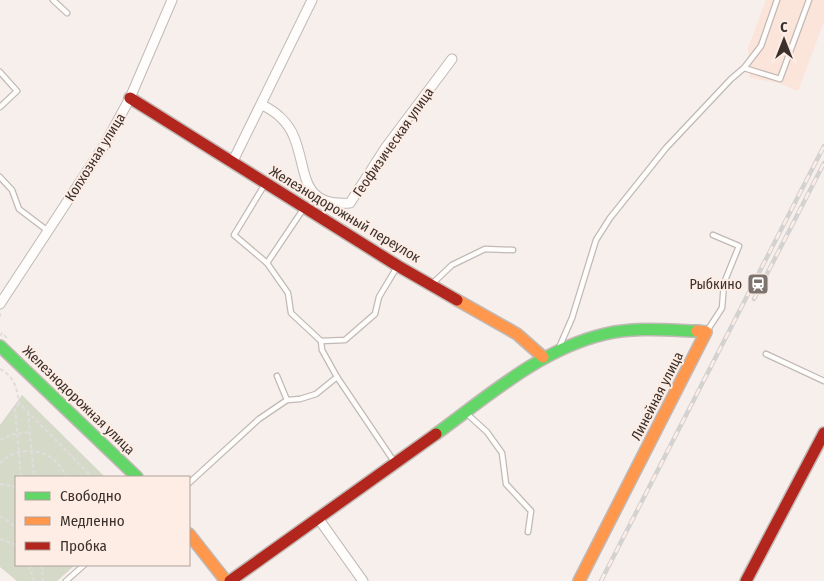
<svg xmlns="http://www.w3.org/2000/svg" width="824" height="581" font-family="'Fira Sans Condensed',sans-serif">
<style>
.built{fill:#fbe4d9}
.green{fill:#d4d9c8}
.lines{fill:none;stroke-linecap:round;stroke-linejoin:round}
.lane-casing{stroke:#c1b9b5;stroke-width:7}
.street-casing{stroke:#c1b9b5;stroke-width:11}
.fast-casing{stroke:#c1b9b5;stroke-width:14}
.slow-casing{stroke:#c1b9b5;stroke-width:14}
.jam-casing{stroke:#c1b9b5;stroke-width:14}
.path{stroke:#e0dddd;stroke-width:2;stroke-dasharray:4 2.5;stroke-linecap:butt}
.lane{stroke:#fefdfc;stroke-width:4.5}
.street{stroke:#fefdfc;stroke-width:9}
.fast{stroke:#63d668;stroke-width:11}
.slow{stroke:#ff974d;stroke-width:11}
.jam{stroke:#b3261e;stroke-width:11}
.rail-casing{stroke:#d4d1d1;stroke-width:4.5}
.rail{stroke:#fdede5;stroke-width:2.5;stroke-dasharray:8;stroke-linecap:butt}
.labels{text-anchor:middle;stroke-width:4;stroke-linejoin:round;paint-order:stroke}
.street-label{font-size:14px;fill:#3b302b;stroke:#fdede5}
.poi-label{font-size:14px;fill:#3b302b;stroke:#fdede5;text-anchor:end}
</style>
<rect width="100%" height="100%" fill="#f7efeb"/>
<!-- built -->
<polygon class="built" points="766,0 824,0 824,22 798,91 779,83 750,78 748,48"/>
<!-- green -->
<polygon class="green" points="22,395 105,477 16,477 16,565 75,565 57,581 17,581 0,567 0,425"/>
<g class="lines">
<!-- lane casing -->
<g class="lane-casing">
<g id="lane">
<polyline points="53,0 67,13"/>
<polyline points="744,68 780,79 809,0"/>
<polyline points="0,72 17,91 0,107"/>
<polyline points="0,177 12,190 19,209 48,231"/>
<polyline points="265,184 234,235 267,263 288,293 291,313 321,341 345,340 375,314 379,297 397,267"/>
<polyline points="267,263 304,208"/>
<polyline points="433,283 452,265 485,249 513,250"/>
<polyline points="707,331 722,308 724,283 739,246 713,235"/>
<polyline points="558,350 572,318 596,240 610,218 666,148 731,79 744,68 761,46 777,0"/>
<polyline points="766,354 824,381"/>
<polyline points="277,376 287,400"/>
<polyline points="337,377 395,463"/>
<polyline points="466,413 487,432 502,453 506,484 531,511 528,532"/>
<polyline points="189,483 259,419 287,400 300,399 316,394 337,377 322,350 321,341"/>
<polyline points="66,581 84,565"/>
</g>
</g>
<!-- street casing -->
<g class="street-casing">
<g id="street">
<path d="M262 105C275 111 288 122 294 137 308 171 299 207 350 203L386 147 452 59"/>
<polyline points="232,163 312,0"/>
<polyline points="0,304 105,144 130,98 172,0"/>
<polyline points="318,518 363,581"/>
</g>
</g>
<!-- fast casing -->
<g class="fast-casing">
<g id="fast">
<polyline points="0,346 137,477"/>
<path d="M436 434C488 396 541 349 605 334 635 327 666 330 697 331"/>
</g>
</g>
<!-- slow casing -->
<g class="slow-casing">
<g id="slow">
<polyline points="457,300 517,334 543,357"/>
<polyline points="189,534 226,581"/>
<polyline points="579,581 706,332 697,331"/>
</g>
</g>
<!-- jam casing -->
<g class="jam-casing">
<g id="jam">
<polyline points="130,98 398,266 457,300"/>
<polyline points="230,581 436,434"/>
<polyline points="746,581 824,433"/>
</g>
</g>
<!-- path -->
<g class="path">
<polyline points="0,313 0,317"/>
<polyline points="0,336 2,333 7,338"/>
<path d="M0 369C14 376 17 388 19 403L92 477"/>
<polyline points="19,403 15,409 21,477"/>
<polyline points="28,412 34,477"/>
<polyline points="0,440 13,434 30,432"/>
<path d="M0 463C21 442 56 449 66 477"/>
<polyline points="0,484 16,487"/>
<polyline points="0,516 16,527"/>
<polyline points="0,539 16,545"/>
<polyline points="29,565 34,581"/>
<polyline points="42,565 43,581"/>
</g>
<!-- lane -->
<use href="#lane" class="lane"/>
<!-- street -->
<use href="#street" class="street"/>
<!-- fast -->
<use href="#fast" class="fast"/>
<!-- slow -->
<use href="#slow" class="slow"/>
<!-- jam -->
<use href="#jam" class="jam"/>
<!-- rail casing -->
<g class="rail-casing">
<g id="rail">
<polyline points="754,299 824,163"/>
<polyline points="601,581 824,146"/>
</g>
</g>
<!-- rail -->
<use href="#rail" class="rail"/>
</g>
<!-- icons -->
<defs>
<g id="station-square" transform="scale(1.125)"><rect x="-9" y="-9" width="18" height="18" rx="4" fill="#7d736e" stroke="#fdede5"/><path d="M-3-6H3Q5-6 5-4V2Q5 4 3 4L4.5 6H3L1.5 4h-3L-3 6H-4.5L-3 4Q-5 4-5 2V-4Q-5-6-3-6ZM-3.5-4v3h7v-3ZM-3.5 1v1.5H-2V1ZM2 1v1.5H3.5V1Z" fill="#fff"/></g>
</defs>
<g fill-rule="evenodd">
<use href="#station-square" x="758" y="284"/>
</g>
<g class="labels">
<!-- street labels -->
<g class="street-label">
<text transform="translate(393 142) rotate(-55)" y="5">Геофизическая улица</text>
<text transform="translate(95 157) rotate(-58)" y="5">Колхозная улица</text>
<text transform="translate(345 214) rotate(31)" y="5">Железнодорожный переулок</text>
<text transform="translate(657 396) rotate(-63)" y="5">Линейная улица</text>
<text transform="translate(79 400) rotate(44)" y="5">Железнодорожная улица</text>
</g>
<!-- poi labels -->
<g class="poi-label">
<text x="742" y="289">Рыбкино</text>
</g>
</g>
<!-- legend -->
<rect x="15" y="476" width="175" height="90" fill="#fdede5" stroke="#afa19b"/>
<rect x="25" y="492" width="25" height="8" fill="#63d668" stroke="#afa19b"/>
<text x="60" y="501" font-size="15" fill="#3b302b">Свободно</text>
<rect x="25" y="517" width="25" height="8" fill="#ff974d" stroke="#afa19b"/>
<text x="60" y="526" font-size="15" fill="#3b302b">Медленно</text>
<rect x="25" y="542" width="25" height="8" fill="#b3261e" stroke="#afa19b"/>
<text x="60" y="551" font-size="15" fill="#3b302b">Пробка</text>
<!-- north arrow -->
<g transform="translate(784 40)" stroke="#fdede5" stroke-width="4" paint-order="stroke">
<path d="M0-4L9 19L0 12L-9 19Z" fill="#3b302b"/>
<text y="-8" font-size="14" font-weight="bold" text-anchor="middle" fill="#3b302b">С</text>
</g>
</svg>
